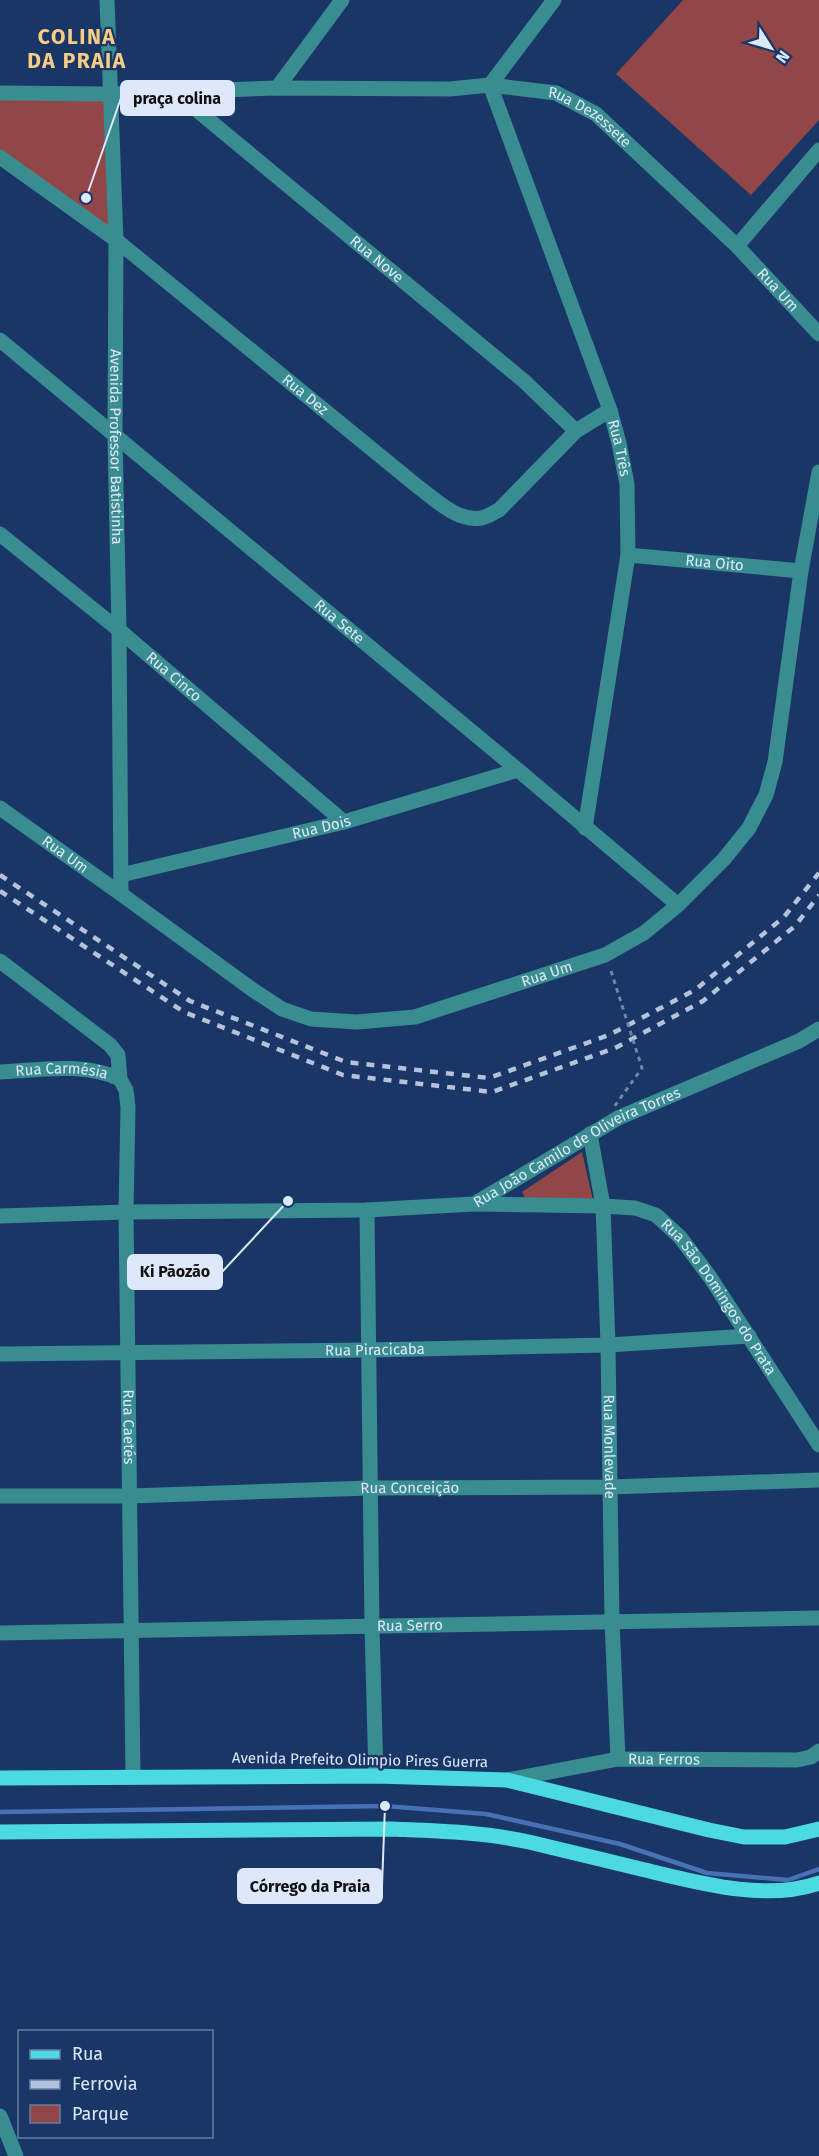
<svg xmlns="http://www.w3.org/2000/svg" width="819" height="2156" font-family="'Fira Sans',sans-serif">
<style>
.green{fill:#924648}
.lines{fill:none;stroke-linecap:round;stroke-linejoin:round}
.stream{stroke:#4871b5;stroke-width:4.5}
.minor{stroke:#398c90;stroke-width:15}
.major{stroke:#4bdae1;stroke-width:15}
.rail{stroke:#b4c2db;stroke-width:4.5;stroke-dasharray:8 8;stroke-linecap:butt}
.path-bridge{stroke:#7186a8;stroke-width:3;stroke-dasharray:4.5 4.5;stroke-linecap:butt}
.labels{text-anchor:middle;stroke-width:4.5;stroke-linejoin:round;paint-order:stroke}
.street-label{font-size:15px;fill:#dde8fa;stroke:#193666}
.district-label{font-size:21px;font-weight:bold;letter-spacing:1.5px;fill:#f7cd86;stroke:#193666}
.leader{fill:none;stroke:#dde8fa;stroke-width:2}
.callout-dot{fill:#dde8fa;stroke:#193666;stroke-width:2}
.callout{fill:#dde8fa;stroke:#dde8fa;stroke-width:2}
.callout-label{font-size:16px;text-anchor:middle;font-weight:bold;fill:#111}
</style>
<rect width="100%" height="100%" fill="#193666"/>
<!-- green -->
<g class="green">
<polygon points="683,0 819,0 819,120 751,195 616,74"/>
<polygon points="108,97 113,234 0,156 0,98"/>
<polygon points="582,1152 593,1200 525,1198 522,1192"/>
</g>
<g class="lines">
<!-- stream -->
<polyline class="stream" points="0,1812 385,1806 486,1814 620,1844 707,1873 788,1880 819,1869"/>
<!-- minor -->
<g class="minor">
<path id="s1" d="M107 0 116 240 115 436 119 630 121 894"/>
<path id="s2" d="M554 0 490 85 610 410 619 443 627 484 628 555 585 828"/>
<polyline points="277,88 342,0"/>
<path id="s3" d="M175 92 524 381 576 431"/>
<path id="s4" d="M0 93 110 94 277 88 450 89 490 85 556 93 596 114 737 246 819 150"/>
<path id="s5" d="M0 157 116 240 417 486C435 499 457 522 481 518 488 517 494 512 499 510L576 431 610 410"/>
<path id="s6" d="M737 246 819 334"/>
<path id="s7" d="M0 340 518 770 678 905"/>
<path id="s8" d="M0 534 119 630 344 822"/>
<path id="s9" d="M628 555 801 571"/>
<path id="s10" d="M0 808 121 894 253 990 282 1009 311 1019 357 1022 415 1017 605 955 644 933 678 905 724 859 749 828 766 795 775 762 801 571 819 472"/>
<path id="s11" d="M121 875 344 822 518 770"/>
<path id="s12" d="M0 961 110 1045 118 1055 120 1079 126 1090 128 1107 126 1212 133 1776"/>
<path id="s13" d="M0 1072C39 1070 84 1062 120 1079"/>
<path id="s14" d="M590 1134 603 1206 608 1345 612 1621 618 1759"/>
<path id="s15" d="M475 1204 603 1206 635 1208 656 1215 680 1237 710 1277 819 1445"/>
<polyline points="367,1210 372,1627 376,1776"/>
<path id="s16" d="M0 1216 126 1212 367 1210 474 1204 618 1118 799 1041 819 1029"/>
<path id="s17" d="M0 1354 369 1350 608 1345 749 1336"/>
<path id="s18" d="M0 1496H130L370 1488 610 1487 819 1480"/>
<path id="s19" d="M0 1633 819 1618"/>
<path id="s20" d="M507 1780 618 1759 797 1760 811 1757 819 1751"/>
<polyline points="0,2116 16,2156"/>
</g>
<!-- major -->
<g class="major">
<polyline points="0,1778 376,1776 507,1780 709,1830 744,1837 785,1837 819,1829"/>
<path d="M0 1832 391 1829C437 1831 483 1832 529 1842 566 1851 604 1860 641 1869 696 1882 764 1902 819 1883"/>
</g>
<!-- rail -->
<g class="rail">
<polyline points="0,875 190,1001 346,1062 489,1078 609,1035 695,990 784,917 819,873"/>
<polyline points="0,891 184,1012 343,1075 492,1092 615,1048 703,1001 795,926 819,895"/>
</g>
<!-- path-bridge -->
<polyline class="path-bridge" points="611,971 642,1068 614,1107"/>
</g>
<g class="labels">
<!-- street labels -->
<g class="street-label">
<text dy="5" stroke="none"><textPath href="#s4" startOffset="598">Rua Dezessete</textPath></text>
<text dy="5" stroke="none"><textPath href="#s3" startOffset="262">Rua Nove</textPath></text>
<text dy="5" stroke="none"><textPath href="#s6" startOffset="60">Rua Um</textPath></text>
<text dy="5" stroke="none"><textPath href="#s5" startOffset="387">Rua Dez</textPath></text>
<text dy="5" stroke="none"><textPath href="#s1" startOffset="447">Avenida Professor Batistinha</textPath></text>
<text dy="5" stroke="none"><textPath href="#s2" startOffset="492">Rua Três</textPath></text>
<text dy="5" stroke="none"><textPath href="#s9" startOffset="87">Rua Oito</textPath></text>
<text dy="5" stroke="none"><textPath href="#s7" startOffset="441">Rua Sete</textPath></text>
<text dy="5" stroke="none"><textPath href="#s8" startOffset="225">Rua Cinco</textPath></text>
<text dy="5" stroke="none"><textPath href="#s11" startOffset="206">Rua Dois</textPath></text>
<text dy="5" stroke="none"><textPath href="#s10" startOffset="80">Rua Um</textPath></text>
<text dy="5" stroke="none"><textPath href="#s10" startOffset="620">Rua Um</textPath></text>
<text dy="5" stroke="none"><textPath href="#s13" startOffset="62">Rua Carmésia</textPath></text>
<text dy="5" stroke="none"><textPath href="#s16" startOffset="592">Rua João Camilo de Oliveira Torres</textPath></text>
<text dy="5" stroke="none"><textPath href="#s15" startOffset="286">Rua São Domingos do Prata</textPath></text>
<text dy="5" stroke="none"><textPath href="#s17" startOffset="375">Rua Piracicaba</textPath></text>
<text dy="5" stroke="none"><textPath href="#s12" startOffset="525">Rua Caetés</textPath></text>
<text dy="5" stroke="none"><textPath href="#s14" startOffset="314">Rua Monlevade</textPath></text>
<text dy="5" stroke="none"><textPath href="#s18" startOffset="410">Rua Conceição</textPath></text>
<text dy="5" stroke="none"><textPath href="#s19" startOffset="410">Rua Serro</textPath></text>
<text transform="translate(360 1760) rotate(1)" y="5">Avenida Prefeito Olimpio Pires Guerra</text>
<text dy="5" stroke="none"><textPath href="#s20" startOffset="159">Rua Ferros</textPath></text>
</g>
<!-- district labels -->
<g class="district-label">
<text x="77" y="44">COLINA<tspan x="77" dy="24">DA PRAIA</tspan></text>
</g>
</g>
<!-- callouts -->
<path class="leader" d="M86 198L121 98M288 1201L222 1272M385 1806L382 1886"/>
<g class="callout-dot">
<circle cx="86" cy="198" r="6"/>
<circle cx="288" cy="1201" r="6"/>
<circle cx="385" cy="1806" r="6"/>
</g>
<g class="callout">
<rect x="121" y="81" width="113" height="34" rx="6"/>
<rect x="128" y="1255" width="94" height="34" rx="6"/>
<rect x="238" y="1869" width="144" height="34" rx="6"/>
</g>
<g class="callout-label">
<text x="177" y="104">praça colina</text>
<text x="175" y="1277">Ki Pãozão</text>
<text x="310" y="1892">Córrego da Praia</text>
</g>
<!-- legend -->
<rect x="18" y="2030" width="195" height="108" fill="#193666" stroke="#677da1" stroke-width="1.5"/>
<rect x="30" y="2050" width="30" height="9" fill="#4bdae1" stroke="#677da1" stroke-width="1.5"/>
<text x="72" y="2060" font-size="18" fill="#dde8fa">Rua</text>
<rect x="30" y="2080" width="30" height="9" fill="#b4c2db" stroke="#677da1" stroke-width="1.5"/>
<text x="72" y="2090" font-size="18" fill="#dde8fa">Ferrovia</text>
<rect x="30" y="2105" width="30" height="18" fill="#924648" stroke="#677da1" stroke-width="1.5"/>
<text x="72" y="2120" font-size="18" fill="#dde8fa">Parque</text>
<!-- north arrow -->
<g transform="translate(771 48) rotate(127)" stroke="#193666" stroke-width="4.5" paint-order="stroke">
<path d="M0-4.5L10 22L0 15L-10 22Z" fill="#dde8fa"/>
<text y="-9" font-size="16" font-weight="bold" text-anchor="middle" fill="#dde8fa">N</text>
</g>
</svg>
